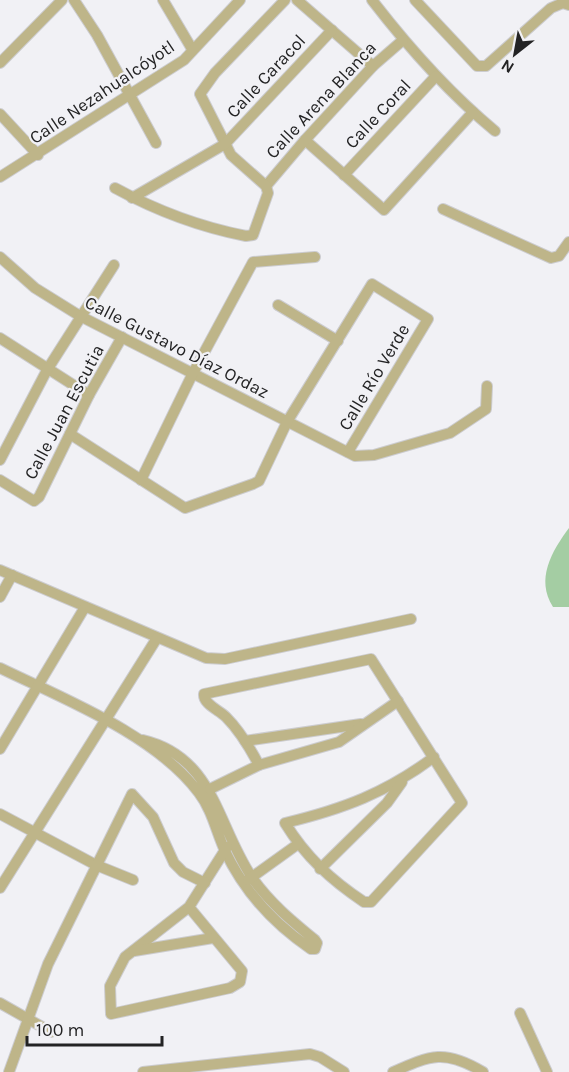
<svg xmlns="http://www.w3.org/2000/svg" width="569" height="1072" font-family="Karla,sans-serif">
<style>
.green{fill:#a4cda3}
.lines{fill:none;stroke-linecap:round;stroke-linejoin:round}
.minor-casing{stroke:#cccccf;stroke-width:12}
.minor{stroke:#beb589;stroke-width:10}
.labels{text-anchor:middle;stroke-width:4.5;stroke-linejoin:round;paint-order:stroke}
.street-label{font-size:18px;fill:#232324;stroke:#f1f1f5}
</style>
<rect width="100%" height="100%" fill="#f1f1f5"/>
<!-- green -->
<path class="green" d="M569 528V607H553C535 579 552 551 569 528Z"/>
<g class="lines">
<!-- minor casing -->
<g class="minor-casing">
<g id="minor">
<polyline points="74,0 97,35 156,143"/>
<polyline points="163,0 192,49"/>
<polyline points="297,0 373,66"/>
<path d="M372 0C409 48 448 92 495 131"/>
<polyline points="415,0 477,66 486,66 551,8 563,3 569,5"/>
<polyline points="0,63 62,0"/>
<polyline points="0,114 38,155"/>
<polyline points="305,140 384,210 473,112"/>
<polyline points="344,175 436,76"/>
<polyline points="0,177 184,60 240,0"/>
<polyline points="266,186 305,140 373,66 403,40"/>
<path d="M115 188C157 211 200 227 246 236L253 235 268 193 266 186 231 155 200 94 215 73 285 0"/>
<polyline points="132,198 225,144 332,30"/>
<polyline points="443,209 551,258 559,256 569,242"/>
<polyline points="0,257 35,288 80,316 355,456 374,455 450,433 486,409 487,386"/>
<polyline points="278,305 338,341"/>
<polyline points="0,338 89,395"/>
<polyline points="70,434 185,508 253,484 259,481 287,422 372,284 428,319 348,452"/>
<polyline points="0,460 47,370 114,265"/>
<polyline points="0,480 34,501 39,497 89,395 122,337"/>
<polyline points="141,480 192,375 253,262 315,257"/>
<polyline points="0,570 206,658 225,659 411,619"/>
<polyline points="0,597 12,575"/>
<path d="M0 668C64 699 156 735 199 793 212 810 216 831 225 851 244 891 274 924 311 949H315L317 943 315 940C292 921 271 904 253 879 217 827 215 757 143 740"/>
<polyline points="245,741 361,724"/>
<polyline points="0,749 85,607"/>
<path d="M259 765C250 748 240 731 226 717 219 710 203 704 204 694L371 659 462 803 371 902H364C331 880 306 857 285 823 343 809 386 793 434 757"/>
<polyline points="210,789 259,765 339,742 398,701"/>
<polyline points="0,814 96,865 133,880"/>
<polyline points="320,869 387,803 402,782"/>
<polyline points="248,880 298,844"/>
<polyline points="0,888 157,638"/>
<polyline points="189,907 242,971 240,982 230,988 111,1014 110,986 125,957 189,907 227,847"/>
<polyline points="134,951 213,938"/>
<polyline points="0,1003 51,1032"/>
<polyline points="520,1013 547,1072"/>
<polyline points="9,1072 48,964 132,794 153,817 174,863 183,872 205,883"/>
<polyline points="143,1072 310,1054 320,1057 344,1072"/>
<path d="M393 1072C431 1055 445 1049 483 1072"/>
</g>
</g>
<!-- minor -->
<use href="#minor" class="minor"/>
</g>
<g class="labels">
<!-- street labels -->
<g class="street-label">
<text transform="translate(266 76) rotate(-47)" y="6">Calle Caracol</text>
<text transform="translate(102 92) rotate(-34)" y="6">Calle Nezahualcóyotl</text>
<text transform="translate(321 100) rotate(-47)" y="6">Calle Arena Blanca</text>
<text transform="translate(378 114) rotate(-47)" y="6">Calle Coral</text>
<text transform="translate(177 347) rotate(27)" y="6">Calle Gustavo Díaz Ordaz</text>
<text transform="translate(374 377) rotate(-59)" y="6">Calle Río Verde</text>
<text transform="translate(64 412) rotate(-62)" y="6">Calle Juan Escutia</text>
</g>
</g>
<!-- north arrow -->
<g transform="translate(515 54) rotate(211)" stroke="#f1f1f5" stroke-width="4.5" paint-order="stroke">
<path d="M0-4.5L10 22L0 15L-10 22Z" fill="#232324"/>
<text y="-9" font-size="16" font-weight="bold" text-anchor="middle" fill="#232324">N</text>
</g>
<!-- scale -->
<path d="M27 1036v9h135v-9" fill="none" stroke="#232324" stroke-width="3"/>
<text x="36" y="1036" font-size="18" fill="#232324" stroke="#f1f1f5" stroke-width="4.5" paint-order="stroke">100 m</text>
</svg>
